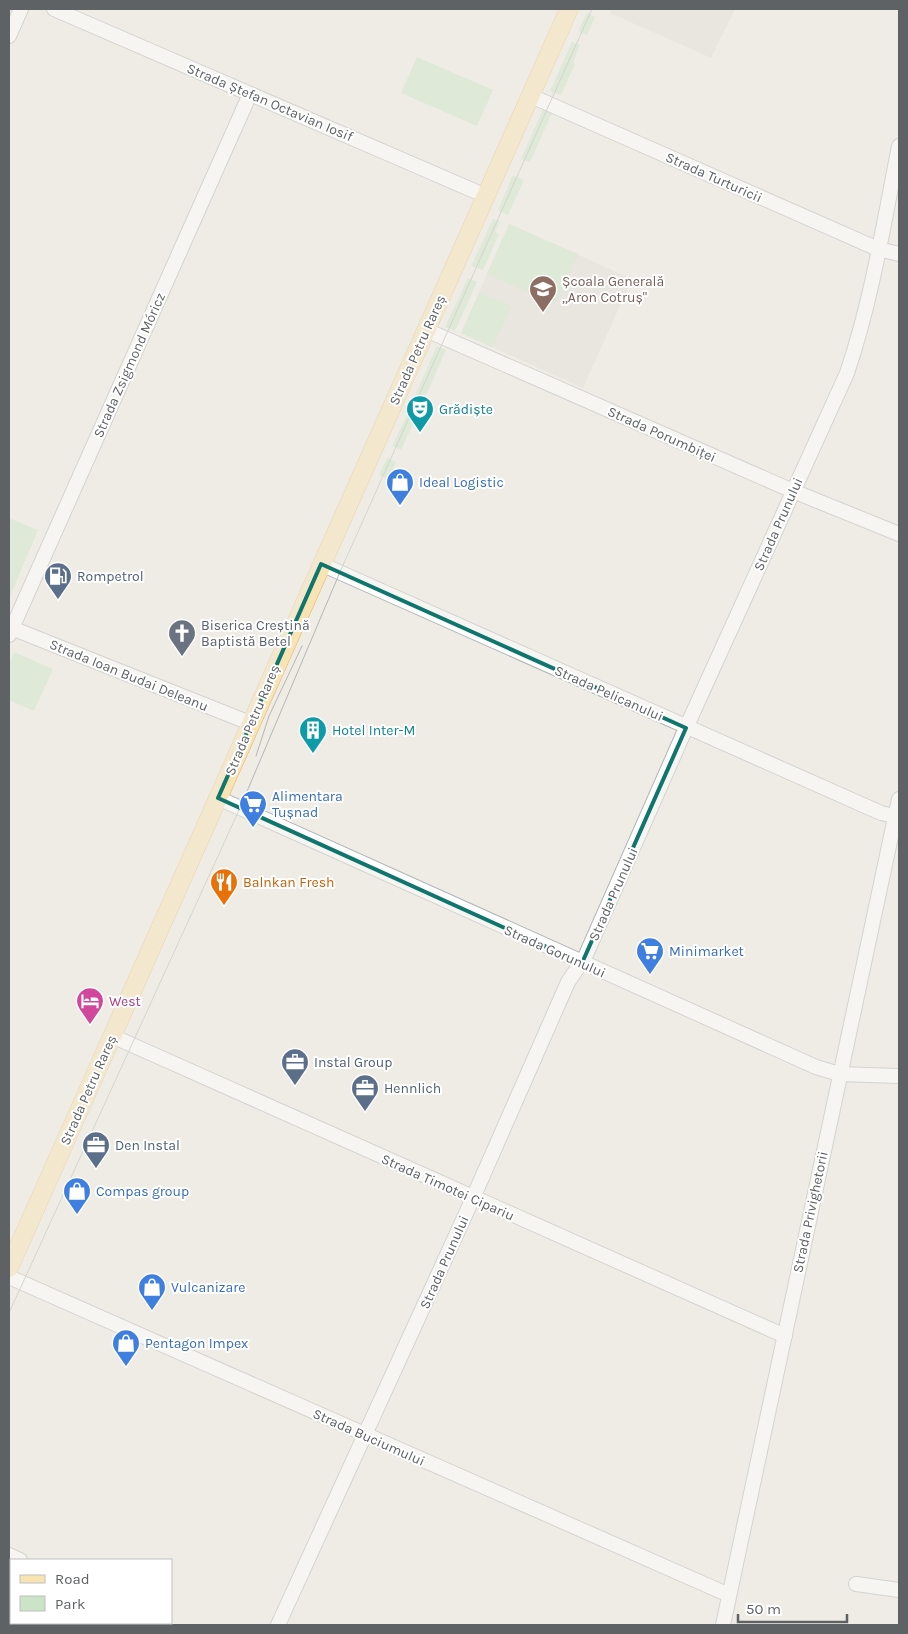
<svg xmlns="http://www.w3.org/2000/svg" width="908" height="1634" font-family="Karla,sans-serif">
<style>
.education{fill:#e1ddd8}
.green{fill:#cae4c5}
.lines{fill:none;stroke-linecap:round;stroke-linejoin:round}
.minor-casing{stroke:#b1b4b7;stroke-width:16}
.major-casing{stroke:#e5b169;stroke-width:19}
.minor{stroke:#fff;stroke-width:14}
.major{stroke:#f8e3b2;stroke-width:18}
.tram{stroke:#b4b5b5;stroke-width:1}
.marked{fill:none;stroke:#0f766e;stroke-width:4;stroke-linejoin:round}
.labels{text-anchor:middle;stroke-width:4;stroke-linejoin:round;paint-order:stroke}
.street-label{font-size:14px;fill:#5e6265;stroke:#fff}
.education-label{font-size:14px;fill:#785e54;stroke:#fff;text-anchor:start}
.culture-label{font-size:14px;fill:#0d838f;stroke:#fff;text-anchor:start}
.shop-label{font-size:14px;fill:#366cbe;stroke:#fff;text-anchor:start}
.service-label{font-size:14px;fill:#4e5e75;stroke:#fff;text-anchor:start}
.worship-label{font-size:14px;fill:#5b616d;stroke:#fff;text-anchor:start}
.food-label{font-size:14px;fill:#c56008;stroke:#fff;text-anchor:start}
.hotel-label{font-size:14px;fill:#b23c85;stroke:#fff;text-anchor:start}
</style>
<rect width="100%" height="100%" fill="#efece6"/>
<!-- education -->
<g class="education">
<polygon points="612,9 735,9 711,58 610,13"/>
<polygon points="509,224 632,279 583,388 461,333"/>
</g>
<!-- green -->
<g class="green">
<polygon points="587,13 595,17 587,35 578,31"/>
<polygon points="572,42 580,45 573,62 575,64 561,95 550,91"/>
<polygon points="417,57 493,90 477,126 401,93"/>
<polygon points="543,109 552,113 530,162 521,159"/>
<polygon points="513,175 524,180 508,215 498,210"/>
<polygon points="493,219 500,221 495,232 499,234 483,270 471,266"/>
<polygon points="509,224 578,254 555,304 487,274"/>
<polygon points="468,278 477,282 455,331 445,327"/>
<polygon points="479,293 512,306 492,347 461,333"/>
<polygon points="437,346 446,350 422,404 413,400"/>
<polygon points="410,409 418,413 401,450 392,446"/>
<polygon points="387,458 396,462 388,479 379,475"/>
<polygon points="9,518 38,530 9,599"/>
<polygon points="14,652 53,669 34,711 9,700 9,664"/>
</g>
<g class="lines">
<!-- minor casing -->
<g class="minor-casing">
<g id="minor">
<polyline points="54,9 486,196"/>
<polyline points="9,36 21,9"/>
<polyline points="531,96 878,249 899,254"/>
<polyline points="426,330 793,491 899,534"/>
<polyline points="321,564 881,813 899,817"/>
<polyline points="9,627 250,723"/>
<polyline points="9,635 250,94"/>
<polyline points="218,798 816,1067 839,1074 899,1076"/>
<polyline points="112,1036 785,1336"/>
<polyline points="9,1277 729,1595"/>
<polyline points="9,1555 20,1560"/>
<polyline points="856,1584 899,1590"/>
<polyline points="158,1623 164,1625"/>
<path d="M278 1625 473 1198 568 982 585 957 686 728 847 373C872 299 884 222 899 146"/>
<polyline points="723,1625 899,799"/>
</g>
</g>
<!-- major casing -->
<g class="major-casing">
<polyline id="major" points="9,1268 569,9"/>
</g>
<!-- minor -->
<use href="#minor" class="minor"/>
<!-- major -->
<use href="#major" class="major"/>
<!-- tram -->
<g class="tram">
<polyline points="256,756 269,716 302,646"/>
<polyline points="9,1313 240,808 340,572 592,9"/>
</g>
</g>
<!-- marked area -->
<path d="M0 0H908V1634H0ZM321 564 686 728 582 963 218 798Z" fill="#efece6" fill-opacity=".55" fill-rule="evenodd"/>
<path class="marked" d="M321 564 686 728 582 963 218 798Z"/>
<!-- icons -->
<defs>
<g id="school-pin" transform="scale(1.4375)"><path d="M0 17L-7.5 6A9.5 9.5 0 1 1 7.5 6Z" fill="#8d6e63" stroke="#fff"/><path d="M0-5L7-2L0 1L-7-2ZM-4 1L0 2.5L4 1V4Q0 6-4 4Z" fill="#fff"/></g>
<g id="theatre-pin" transform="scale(1.4375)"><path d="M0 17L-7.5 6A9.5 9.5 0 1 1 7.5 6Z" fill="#0f9aa8" stroke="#fff"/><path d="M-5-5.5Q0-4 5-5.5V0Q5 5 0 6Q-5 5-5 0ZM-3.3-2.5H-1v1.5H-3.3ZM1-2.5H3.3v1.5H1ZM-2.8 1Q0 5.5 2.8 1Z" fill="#fff"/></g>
<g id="shop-pin" transform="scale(1.4375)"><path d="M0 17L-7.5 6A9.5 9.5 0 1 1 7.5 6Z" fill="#3f7fe0" stroke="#fff"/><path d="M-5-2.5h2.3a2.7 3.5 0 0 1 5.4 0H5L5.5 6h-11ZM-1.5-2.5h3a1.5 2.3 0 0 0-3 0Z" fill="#fff"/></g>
<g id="fuel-pin" transform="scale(1.4375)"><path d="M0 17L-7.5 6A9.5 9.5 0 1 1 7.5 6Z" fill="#5c6f8a" stroke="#fff"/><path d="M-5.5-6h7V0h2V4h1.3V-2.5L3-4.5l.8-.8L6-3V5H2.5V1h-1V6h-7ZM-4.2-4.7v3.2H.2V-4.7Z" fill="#fff"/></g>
<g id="church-pin" transform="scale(1.4375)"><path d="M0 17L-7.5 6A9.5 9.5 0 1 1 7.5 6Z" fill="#6b7280" stroke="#fff"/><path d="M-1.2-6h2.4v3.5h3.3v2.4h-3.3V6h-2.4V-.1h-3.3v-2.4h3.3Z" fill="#fff"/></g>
<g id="building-pin" transform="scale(1.4375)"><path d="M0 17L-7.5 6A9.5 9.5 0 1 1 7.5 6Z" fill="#0f9aa8" stroke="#fff"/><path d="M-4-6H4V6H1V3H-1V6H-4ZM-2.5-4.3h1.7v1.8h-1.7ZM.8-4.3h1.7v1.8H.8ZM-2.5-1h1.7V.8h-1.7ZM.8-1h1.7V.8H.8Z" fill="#fff"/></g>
<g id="supermarket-pin" transform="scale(1.4375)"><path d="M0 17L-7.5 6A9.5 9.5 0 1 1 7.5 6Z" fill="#3f7fe0" stroke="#fff"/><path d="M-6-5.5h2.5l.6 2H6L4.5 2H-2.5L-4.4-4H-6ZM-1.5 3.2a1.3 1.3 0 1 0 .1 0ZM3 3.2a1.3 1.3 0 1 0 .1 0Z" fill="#fff"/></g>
<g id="restaurant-pin" transform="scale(1.4375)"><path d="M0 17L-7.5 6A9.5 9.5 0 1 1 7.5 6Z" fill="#e8710a" stroke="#fff"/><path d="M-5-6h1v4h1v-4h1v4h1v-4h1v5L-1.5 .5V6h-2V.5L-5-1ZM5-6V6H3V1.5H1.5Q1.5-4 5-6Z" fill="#fff"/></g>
<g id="hotel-pin" transform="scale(1.4375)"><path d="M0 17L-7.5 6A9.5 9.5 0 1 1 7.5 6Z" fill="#d1479c" stroke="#fff"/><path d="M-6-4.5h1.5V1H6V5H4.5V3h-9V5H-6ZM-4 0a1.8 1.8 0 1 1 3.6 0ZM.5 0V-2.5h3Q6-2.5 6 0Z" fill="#fff"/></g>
<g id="office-pin" transform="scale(1.4375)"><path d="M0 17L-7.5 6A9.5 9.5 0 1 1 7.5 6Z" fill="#5c6f8a" stroke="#fff"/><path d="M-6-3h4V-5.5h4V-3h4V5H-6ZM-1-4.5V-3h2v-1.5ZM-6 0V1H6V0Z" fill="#fff"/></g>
</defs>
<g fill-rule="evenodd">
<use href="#school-pin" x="543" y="289"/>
<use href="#theatre-pin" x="420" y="409"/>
<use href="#shop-pin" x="400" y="482"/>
<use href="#fuel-pin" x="58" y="576"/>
<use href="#church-pin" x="182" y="633"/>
<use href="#building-pin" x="313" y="730"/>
<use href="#supermarket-pin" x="253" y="804"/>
<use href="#restaurant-pin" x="224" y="882"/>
<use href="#supermarket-pin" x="650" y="951"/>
<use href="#hotel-pin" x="90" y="1001"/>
<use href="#office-pin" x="295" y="1062"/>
<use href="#office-pin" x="365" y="1088"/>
<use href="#office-pin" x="96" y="1145"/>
<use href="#shop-pin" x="77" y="1191"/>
<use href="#shop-pin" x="152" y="1287"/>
<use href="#shop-pin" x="126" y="1343"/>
</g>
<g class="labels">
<!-- street labels -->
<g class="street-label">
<text transform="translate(270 102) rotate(23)" y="5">Strada Ștefan Octavian Iosif</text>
<text transform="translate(714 177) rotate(24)" y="5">Strada Turturicii</text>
<text transform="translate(417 350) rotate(-66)" y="5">Strada Petru Rareș</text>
<text transform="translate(129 365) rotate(-66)" y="5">Strada Zsigmond Móricz</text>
<text transform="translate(662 434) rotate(24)" y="5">Strada Porumbiței</text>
<text transform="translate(778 524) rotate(-66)" y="5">Strada Prunului</text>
<text transform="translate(129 675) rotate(22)" y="5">Strada Ioan Budai Deleanu</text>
<text transform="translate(609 693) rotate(24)" y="5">Strada Pelicanului</text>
<text transform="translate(252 720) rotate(-67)" y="5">Strada Petru Rareș</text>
<text transform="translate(613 894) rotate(-66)" y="5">Strada Prunului</text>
<text transform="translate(555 951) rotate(24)" y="5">Strada Gorunului</text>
<text transform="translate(88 1090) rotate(-66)" y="5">Strada Petru Rareș</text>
<text transform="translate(448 1187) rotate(24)" y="5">Strada Timotei Cipariu</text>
<text transform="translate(810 1212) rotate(-78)" y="5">Strada Privighetorii</text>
<text transform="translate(444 1262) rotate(-66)" y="5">Strada Prunului</text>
<text transform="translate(369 1437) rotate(24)" y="5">Strada Buciumului</text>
</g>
<!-- education labels -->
<g class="education-label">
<text x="562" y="286">Școala Generală<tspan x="562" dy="16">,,Aron Cotruș"</tspan></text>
</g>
<!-- culture labels -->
<g class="culture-label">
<text x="439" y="414">Grădiște</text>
<text x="332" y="735">Hotel Inter-M</text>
</g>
<!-- shop labels -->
<g class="shop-label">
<text x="419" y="487">Ideal Logistic</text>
<text x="272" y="801">Alimentara<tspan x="272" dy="16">Tușnad</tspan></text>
<text x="669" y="956">Minimarket</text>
<text x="96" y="1196">Compas group</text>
<text x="171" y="1292">Vulcanizare</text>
<text x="145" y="1348">Pentagon Impex</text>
</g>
<!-- service labels -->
<g class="service-label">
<text x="77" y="581">Rompetrol</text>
<text x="314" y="1067">Instal Group</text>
<text x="384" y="1093">Hennlich</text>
<text x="115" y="1150">Den Instal</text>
</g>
<!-- worship labels -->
<g class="worship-label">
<text x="201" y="630">Biserica Creștină<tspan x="201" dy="16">Baptistă Betel</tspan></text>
</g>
<!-- food labels -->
<g class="food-label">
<text x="243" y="887">Balnkan Fresh</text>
</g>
<!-- hotel labels -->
<g class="hotel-label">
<text x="109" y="1006">West</text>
</g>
</g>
<!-- border -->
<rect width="908" height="1634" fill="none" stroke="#5e6265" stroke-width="20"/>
<!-- legend -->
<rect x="10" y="1559" width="162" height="65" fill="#ffffff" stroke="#bfc0c1"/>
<rect x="20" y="1575" width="25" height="8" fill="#f8e3b2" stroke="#bfc0c1"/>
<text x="55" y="1584" font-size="15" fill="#5e6265">Road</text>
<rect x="20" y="1596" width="25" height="15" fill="#cae4c5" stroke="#bfc0c1"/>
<text x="55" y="1609" font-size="15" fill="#5e6265">Park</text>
<!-- scale -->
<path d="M738 1614v8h109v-8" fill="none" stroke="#5e6265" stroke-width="2.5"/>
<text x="746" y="1614" font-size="15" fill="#5e6265" stroke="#ffffff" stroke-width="4" paint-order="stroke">50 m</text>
</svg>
